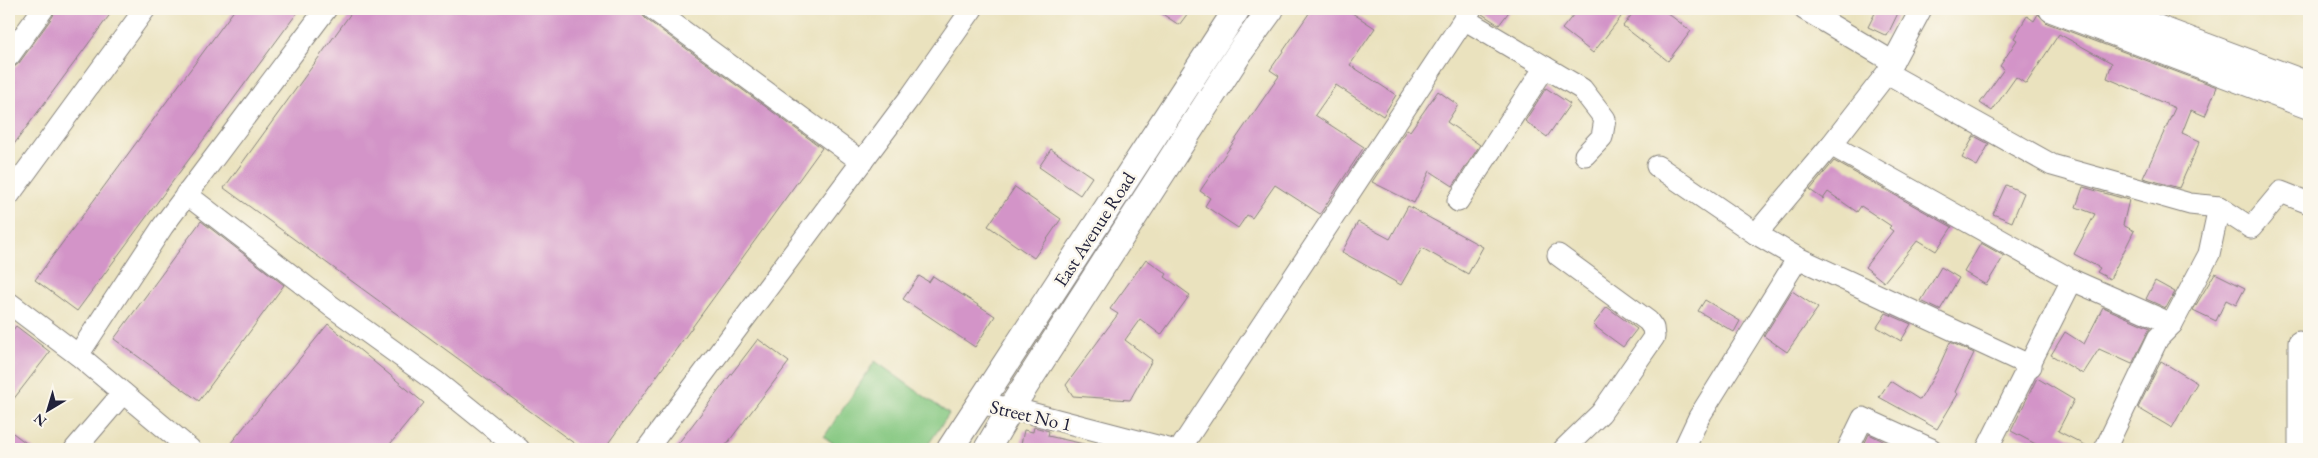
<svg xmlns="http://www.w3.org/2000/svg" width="2318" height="458" font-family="'EB Garamond',serif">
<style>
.green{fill:#85c881;stroke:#54755e}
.building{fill:#d394c8}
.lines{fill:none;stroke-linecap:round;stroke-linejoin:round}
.minor-casing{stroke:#86827c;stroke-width:23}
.major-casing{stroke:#86827c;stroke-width:28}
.minor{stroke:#fff;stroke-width:21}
.major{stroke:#fff;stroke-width:26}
.labels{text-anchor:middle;stroke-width:5;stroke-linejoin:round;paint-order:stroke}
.street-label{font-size:19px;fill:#22223b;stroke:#fbf7ec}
</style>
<rect width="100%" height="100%" fill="#fbf7ec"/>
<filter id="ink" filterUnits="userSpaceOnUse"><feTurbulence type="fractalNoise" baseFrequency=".02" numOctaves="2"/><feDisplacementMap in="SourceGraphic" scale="10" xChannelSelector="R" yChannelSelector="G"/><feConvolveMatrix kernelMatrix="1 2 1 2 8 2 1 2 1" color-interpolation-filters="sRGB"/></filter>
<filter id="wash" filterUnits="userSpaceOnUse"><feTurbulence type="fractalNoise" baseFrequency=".0096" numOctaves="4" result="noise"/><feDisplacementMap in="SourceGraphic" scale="20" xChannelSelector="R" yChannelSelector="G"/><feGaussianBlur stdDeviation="1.12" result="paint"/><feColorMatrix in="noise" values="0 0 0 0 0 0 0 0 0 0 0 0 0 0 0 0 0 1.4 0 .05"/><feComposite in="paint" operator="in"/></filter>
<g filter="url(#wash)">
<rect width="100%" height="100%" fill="#eae2be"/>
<!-- green -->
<polygon class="green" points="875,361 949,414 925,449 842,449 824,437"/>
<g id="blocks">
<!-- building -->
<g class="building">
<polygon points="55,9 114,9 9,151 9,71 19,63 53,16"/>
<polygon points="235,9 300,9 77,311 35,280"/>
<polygon points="354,9 637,9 646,19 822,148 604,449 582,449 224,188"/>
<polygon points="1155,9 1191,9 1179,25"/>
<polygon points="1312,9 1346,9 1375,28 1350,65 1396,95 1383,116 1336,85 1315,115 1364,147 1320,214 1275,185 1252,218 1247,215 1238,228 1205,206 1210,198 1200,191 1279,76 1270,70"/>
<polygon points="1483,9 1511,9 1499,25 1482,14"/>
<polygon points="1578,9 1610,9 1621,17 1593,53 1562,29"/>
<polygon points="1636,9 1662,9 1691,31 1668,61 1623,26"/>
<polygon points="1877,9 1900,9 1887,36 1868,27"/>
<polygon points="2038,14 2047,23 2217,87 2205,116 2191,110 2182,133 2200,141 2179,188 2143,178 2175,108 2107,78 2112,63 2059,34 2026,84 2016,77 1992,111 1980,103 2004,69 2000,66 2017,40 2014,38 2027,16 2034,21"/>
<polygon points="1546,88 1570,104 1547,137 1525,121"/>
<polygon points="1438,91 1458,105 1447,122 1480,145 1453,186 1430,171 1414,203 1372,182 1407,129 1410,131"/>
<polygon points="1974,136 1989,144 1977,166 1962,158"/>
<polygon points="1051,149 1092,177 1080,195 1039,167"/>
<polygon points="1834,161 1952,227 1936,251 1918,240 1884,282 1865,267 1893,231 1889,228 1891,226 1861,206 1857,212 1828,192 1823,199 1810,190"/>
<polygon points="2006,185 2024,193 2012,222 1993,214"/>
<polygon points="1015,187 1061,219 1034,258 988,226"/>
<polygon points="2083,187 2129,200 2123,225 2134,231 2110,279 2097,272 2100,268 2074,254 2095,214 2076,207"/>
<polygon points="1408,206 1483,247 1468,274 1422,248 1401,285 1342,252 1358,222 1390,239"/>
<polygon points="201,221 284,285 199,401 114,339"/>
<polygon points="1981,243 2004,256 1986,285 1964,272"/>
<polygon points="1146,259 1167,274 1165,277 1190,295 1161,335 1140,319 1125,340 1152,360 1130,400 1073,396 1066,385 1118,314 1110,309"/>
<polygon points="1941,267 1959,278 1940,310 1921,301"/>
<polygon points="2215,273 2245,288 2236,305 2226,300 2216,321 2193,310"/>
<polygon points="919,276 929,282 933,276 995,316 975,347 903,299"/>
<polygon points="2155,281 2175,292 2166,308 2146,299"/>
<polygon points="1792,291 1818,308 1787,352 1764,336"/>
<polygon points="1705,300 1740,321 1734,332 1698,311"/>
<polygon points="1607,307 1637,329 1623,347 1593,325"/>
<polygon points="2103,307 2150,328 2132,364 2099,349 2083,374 2051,355 2065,332 2084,344"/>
<polygon points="1886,313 1911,324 1901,341 1877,327"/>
<polygon points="328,324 424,403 386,449 236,449 230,444"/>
<polygon points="16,326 50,352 9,405 9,335"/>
<polygon points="758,339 789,362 723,449 674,449"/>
<polygon points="1950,342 1974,353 1955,392 1958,394 1937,429 1879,397 1890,381 1920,400 1937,371"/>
<polygon points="2161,361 2197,383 2172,428 2138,408"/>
<polygon points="2037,378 2074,400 2058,431 2093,449 2045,449 2011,431"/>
<polygon points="1034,427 1049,431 1048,436 1084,444 1083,449 1020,449 1024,430 1033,432"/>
<polygon points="9,430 34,449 9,449"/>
<polygon points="1869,434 1885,442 1881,449 1862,449"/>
</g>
</g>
</g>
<g filter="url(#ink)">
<use href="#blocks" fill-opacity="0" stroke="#86827c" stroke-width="1"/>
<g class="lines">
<!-- minor casing -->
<g class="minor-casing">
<g id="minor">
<polyline points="653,9 862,162"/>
<polyline points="1804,9 1893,62"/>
<polyline points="1921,9 1887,73 1831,145 2072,280 2172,324 2158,338 2105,449"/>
<polyline points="1464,19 1582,89 1605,119 1602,137 1585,155"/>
<polyline points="9,56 43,9"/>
<polyline points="1887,73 2052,165 2190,204 2219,207 2251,228 2281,192 2309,203"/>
<polyline points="1657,166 1756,234 1798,258 2031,366"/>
<polyline points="186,194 331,306 435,381 519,449"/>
<polyline points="9,195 145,9"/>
<polyline points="1458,201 1545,67"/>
<polyline points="1756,234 1831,145"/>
<polyline points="1558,255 1648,321 1653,328 1654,337 1601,413 1564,449"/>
<polyline points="9,303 78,355 190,449"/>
<polyline points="2172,324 2209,254 2219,207"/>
<polyline points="78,355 163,226 326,9"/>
<polyline points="980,404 1011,408 1168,449"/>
<polyline points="75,449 123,393"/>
<polyline points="647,449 911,96 972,9"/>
<polyline points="1180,449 1471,9"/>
<polyline points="1684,449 1699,417 1798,258"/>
<polyline points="1848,449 1863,418 1931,449"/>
<polyline points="1987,449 2072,280"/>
<polyline points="2299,449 2299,342"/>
</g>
</g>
<!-- major casing -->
<g class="major-casing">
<g id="major">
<polyline points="2052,9 2309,106"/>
<polyline points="2106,9 2309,85"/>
<polyline points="950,449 1237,9"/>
<polyline points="987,449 1011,408 1242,49 1271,9"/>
</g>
</g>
<!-- minor -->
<use href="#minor" class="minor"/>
<!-- major -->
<use href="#major" class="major"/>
</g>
</g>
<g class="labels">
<!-- street labels -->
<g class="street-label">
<text transform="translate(1094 229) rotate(-57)" y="7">East Avenue Road</text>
<text transform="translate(1031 415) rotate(13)" y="7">Street No 1</text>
</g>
</g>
<!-- margin -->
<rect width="2318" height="458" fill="none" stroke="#fbf7ec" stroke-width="30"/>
<!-- north arrow -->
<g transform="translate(48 410) rotate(218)" stroke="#fbf7ec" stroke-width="4" paint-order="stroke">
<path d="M0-4L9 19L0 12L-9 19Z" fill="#22223b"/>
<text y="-8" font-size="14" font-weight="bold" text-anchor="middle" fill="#22223b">N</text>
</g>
</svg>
